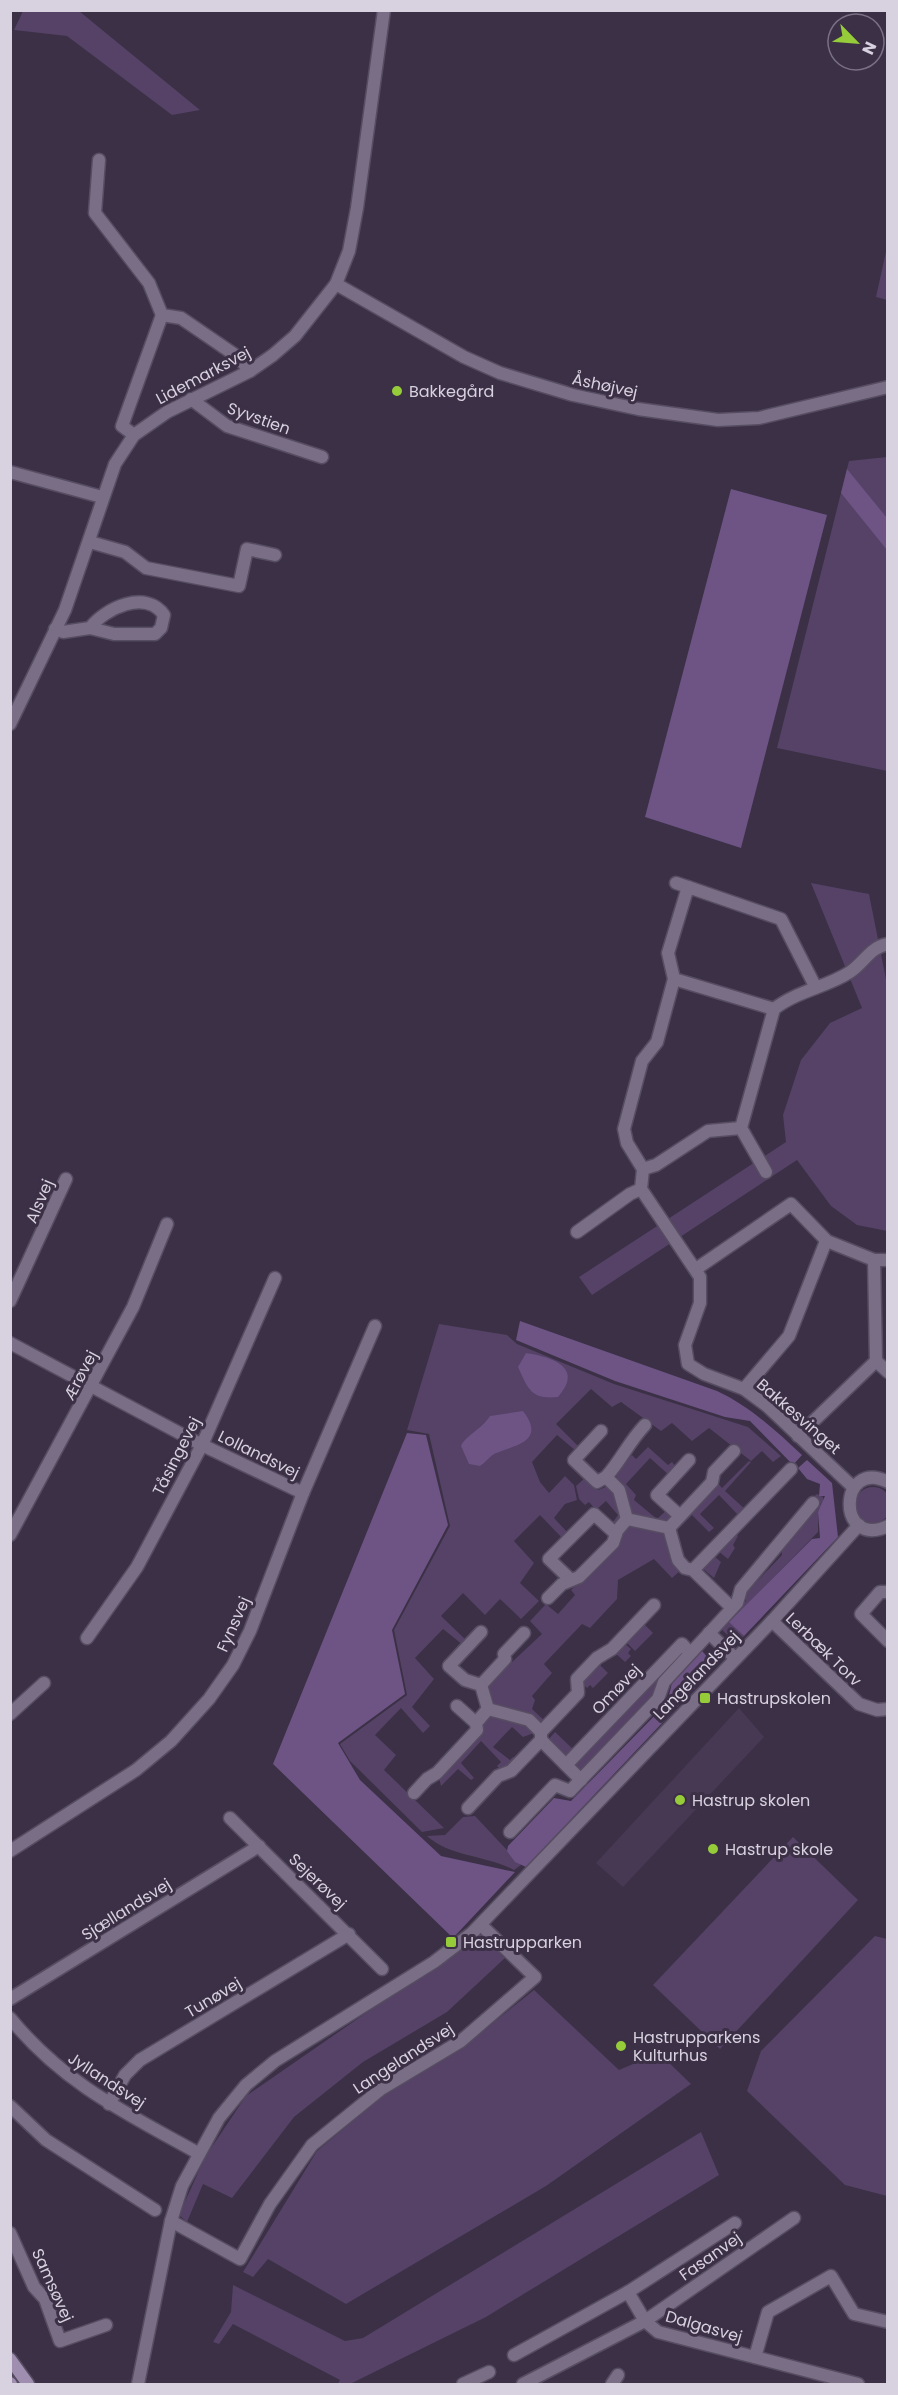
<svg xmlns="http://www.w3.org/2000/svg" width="898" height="2395" font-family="Poppins,sans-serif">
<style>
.built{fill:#473854}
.green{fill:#554266}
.forest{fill:#6d5484}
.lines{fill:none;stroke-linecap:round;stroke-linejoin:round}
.minor-casing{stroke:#574d62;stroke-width:15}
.tertiary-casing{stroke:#574d62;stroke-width:15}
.secondary-casing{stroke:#574d62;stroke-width:15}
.minor{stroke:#796e85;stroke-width:12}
.tertiary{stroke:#796e85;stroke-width:12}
.secondary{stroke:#a08eb1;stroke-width:12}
.poi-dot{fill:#96cc3a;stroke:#3b3046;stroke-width:2}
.labels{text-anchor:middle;stroke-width:6;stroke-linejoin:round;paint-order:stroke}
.street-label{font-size:16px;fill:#d8d1df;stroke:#3b3046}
.poi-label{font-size:16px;fill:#d8d1df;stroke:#3b3046;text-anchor:start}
</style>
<rect width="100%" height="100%" fill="#3b3046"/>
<!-- built -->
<polygon class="built" points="739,1708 764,1737 623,1887 596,1863"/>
<!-- green -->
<g class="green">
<polygon points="23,11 79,11 200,110 172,115 67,36 14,30"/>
<polygon points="887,247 887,300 876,297"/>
<polygon points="887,457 887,771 777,748 849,461"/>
<polygon points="811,883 869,894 887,984 887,1231 857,1225 831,1206 797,1160 592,1295 579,1277 786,1142 783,1115 801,1060 830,1023 862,1008"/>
<polygon points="439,1324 507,1335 517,1344 614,1384 748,1427 781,1456 773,1462 762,1451 751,1461 709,1428 692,1441 672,1423 661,1431 621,1402 612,1407 591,1389 556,1424 579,1447 576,1451 557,1435 532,1462 540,1482 549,1493 565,1476 574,1485 577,1500 565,1504 554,1518 569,1534 563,1539 540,1515 514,1541 534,1563 520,1583 539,1601 521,1619 500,1599 485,1615 463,1593 441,1616 467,1641 463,1645 443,1629 415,1658 434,1679 412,1707 430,1726 423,1733 401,1708 375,1735 396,1755 384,1770 444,1828 422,1832 350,1761 340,1744 407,1695 394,1630 450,1526 429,1434 407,1430"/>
<polygon points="648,1447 668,1465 672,1462 676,1467 670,1476 650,1458 626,1484 636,1495 634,1500 657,1519 669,1508 677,1516 668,1524 632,1516 617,1483 616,1472 632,1455 636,1459"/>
<polygon points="749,1461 751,1462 725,1491 746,1510 740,1517 719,1495 700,1514 714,1528 709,1532 692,1515 676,1531 676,1529 717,1482 722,1488"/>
<polygon points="585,1478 598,1490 608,1486 617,1495 623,1519 614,1527 610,1526 618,1515 606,1501 596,1510 589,1502 585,1505 579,1499 576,1486"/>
<circle cx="873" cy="1505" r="18"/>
<polygon points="817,1494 823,1497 824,1503 818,1512 818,1532 730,1622 744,1636 737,1644 721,1629 746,1601 746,1593 782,1555 781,1548 821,1504 815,1495"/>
<polygon points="630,1525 664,1534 672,1561 680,1571 672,1578 654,1559 618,1580 617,1599 590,1628 582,1624 544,1664 552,1673 532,1696 535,1700 532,1709 547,1723 540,1731 491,1706 486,1684 508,1659 512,1662 542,1634 530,1621 546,1604 558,1614 575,1595 571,1590 618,1546 621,1533"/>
<polygon points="735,1533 738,1536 733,1545 735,1548 728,1559 718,1551"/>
<polygon points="714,1556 721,1562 714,1578 702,1568"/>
<polygon points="642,1622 653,1633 635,1651 625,1641"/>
<polygon points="624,1643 631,1649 628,1653 631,1656 625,1662 614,1652"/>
<polygon points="680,1651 683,1654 656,1696 581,1772 577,1769 576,1763"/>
<polygon points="599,1664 608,1673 593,1688 590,1685 587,1688 581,1682"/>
<polygon points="491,1716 525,1725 534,1733 523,1737 512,1727 493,1747 510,1760 513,1757 517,1760 509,1769 501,1770 497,1766 501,1762 481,1741 461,1763 474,1778 471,1780 458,1769 441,1786 439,1777 483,1721"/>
<polygon points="555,1732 575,1751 566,1758 547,1741"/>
<path d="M475 1816 521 1865 514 1870C486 1855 450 1857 427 1836L445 1835 463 1817Z"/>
<polygon points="793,1837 858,1900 720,2049 653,1985"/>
<polygon points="480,1934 505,1958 447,2012 363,2062 294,2117 232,2198 203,2184 187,2222 179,2215 205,2157 246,2096"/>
<polygon points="875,1936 887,1939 887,2196 845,2185 747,2091 761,2051"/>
<polygon points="534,1990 619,2070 659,2053 691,2084 546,2186 346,2304 268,2259 253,2277 243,2272 317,2151 385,2094 458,2051"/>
<polygon points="701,2132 719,2175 486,2317 350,2384 338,2384 340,2380 233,2324 219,2344 213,2342 231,2312 233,2285 345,2341 363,2338"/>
</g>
<!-- forest -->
<g class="forest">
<polygon points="847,469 887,518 887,550 841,493"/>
<polygon points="731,489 827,515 741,848 645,817"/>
<path d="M520 1321 717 1391C751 1407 775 1430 802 1455L793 1465 750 1421 725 1417 615 1381 516 1340Z"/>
<path d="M526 1353C551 1357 585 1367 558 1397 531 1400 528 1389 518 1367Z"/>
<path d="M523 1411C547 1442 514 1445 494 1454 489 1457 485 1463 480 1466L469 1464 461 1446C465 1436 482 1429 490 1416Z"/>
<polygon points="407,1433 426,1435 448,1525 392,1630 405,1694 338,1743 360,1780 441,1856 515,1872 453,1938 273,1764"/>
<polygon points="807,1460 832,1483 838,1537 744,1636 729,1622 812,1539 820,1538 818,1512 825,1496 819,1496 820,1484 807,1479 798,1468"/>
<polygon points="702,1651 715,1665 699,1684 526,1867 515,1862 507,1851 508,1846 554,1798 571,1801 667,1703 672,1683"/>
</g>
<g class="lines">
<!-- minor casing -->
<g class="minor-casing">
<g id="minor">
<polyline points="99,160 95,213 149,283 162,315 181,318 238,357 250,371"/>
<polyline points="191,399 227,426 322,457"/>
<polyline points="134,435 122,426 162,315"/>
<polyline points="90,542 125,552 146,568 239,586 247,549 275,555"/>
<path d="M55 629 63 632 90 628 114 634H155L161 628 164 615C146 589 105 608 90 628"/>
<polyline points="676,883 688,887"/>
<polyline points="674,979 774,1009"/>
<polyline points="815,986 781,919 688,887 668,953 674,979 657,1042 642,1061 624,1129 627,1143 643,1169 641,1189 700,1277 700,1303 685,1345 688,1364 704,1374 744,1389 767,1406 854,1488"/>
<polyline points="643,1169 656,1165 708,1131 741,1128"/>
<path d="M766 1172 741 1128 774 1009C797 991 827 987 850 972 864 963 870 947 888 944"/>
<polyline points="577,1232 630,1194 641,1189"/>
<polyline points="696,1269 791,1204 827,1241 874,1260 888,1260"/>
<polyline points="10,1301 66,1179"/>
<polyline points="10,1343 202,1445 303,1493"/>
<polyline points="876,1361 888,1372"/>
<polyline points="744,1389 789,1336 826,1241"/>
<polyline points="601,1431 574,1460 597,1482 606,1477 619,1490 627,1519 669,1528 678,1560 685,1568 693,1570 732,1608"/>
<polyline points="798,1436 876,1361 874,1260"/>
<path d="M606 1477C622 1459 628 1443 645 1425"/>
<polyline points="680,1516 657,1495 689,1460"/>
<polyline points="669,1528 712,1482 714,1472 734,1451"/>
<polyline points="10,1535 133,1307 167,1224"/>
<polyline points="693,1570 791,1469"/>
<polyline points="571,1580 549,1559 594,1514 616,1534"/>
<polyline points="888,1592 880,1592 861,1614 888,1641"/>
<polyline points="548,1598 562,1584 579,1577 613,1543 617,1531 627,1519"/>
<polyline points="772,1621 859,1704 877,1710 888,1709"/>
<polyline points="709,1633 735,1658"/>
<polyline points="87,1638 137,1567 202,1445 275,1278"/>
<polyline points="481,1685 505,1659 504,1654 524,1633"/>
<polyline points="457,1706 476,1723"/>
<polyline points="10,1714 44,1683"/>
<polyline points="541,1732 578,1693 577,1679 597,1658 612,1649 654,1605"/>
<polyline points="541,1740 581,1780"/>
<polyline points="566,1765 682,1644 690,1653"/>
<polyline points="414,1793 427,1779 437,1773 477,1730 476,1723 488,1709"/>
<polyline points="468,1808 498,1776 511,1771 541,1740 541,1732 529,1720 488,1709 481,1685 465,1680 449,1666 481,1632"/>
<polyline points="230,1818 382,1969"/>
<polyline points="510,1832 555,1785 570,1791 658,1699 664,1682 737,1603 741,1589 813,1503"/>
<polyline points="10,1851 136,1770 171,1741 209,1699 233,1665 250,1631 303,1493 375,1326"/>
<polyline points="10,1999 259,1846"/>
<path d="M10 2018C64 2084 126 2113 198 2153"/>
<polyline points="109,2104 125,2075 140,2060 349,1934"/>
<polyline points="10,2106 46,2140 155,2210"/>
<polyline points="171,2221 240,2259 270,2204 312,2145 381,2089 461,2041 535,1977 481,1925"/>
<polyline points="10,2233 34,2287 45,2299 60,2341 106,2325"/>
<polyline points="628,2292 645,2321 658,2332 858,2384"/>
<polyline points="514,2355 628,2292 735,2223"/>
<polyline points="755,2357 768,2312 831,2276 854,2314 888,2322"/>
<polyline points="463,2384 489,2372"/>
<polyline points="523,2384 645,2321 794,2218"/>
<polyline points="612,2384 618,2375"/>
</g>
</g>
<!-- tertiary casing -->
<g class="tertiary-casing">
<g id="tertiary">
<polyline points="336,284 464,357 500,373 573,395 638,409 718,420 759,418 888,387"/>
<polyline points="10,472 102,497"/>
<polyline points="10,724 65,610 115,464 134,435 167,412 250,371 273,355 295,336 336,284 349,251 357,208 384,10"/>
<path d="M888 1482C838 1457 836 1550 888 1526"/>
<polyline points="138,2384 171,2221 182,2186 219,2118 246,2085 275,2061 434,1962 472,1933 772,1621 859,1525"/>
</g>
</g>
<!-- secondary casing -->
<g class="secondary-casing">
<g id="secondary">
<polyline points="10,2359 28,2384"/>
<polyline points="10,2383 11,2384"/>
</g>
</g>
<!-- minor -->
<use href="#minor" class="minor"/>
<!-- tertiary -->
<use href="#tertiary" class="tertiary"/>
<!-- secondary -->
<use href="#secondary" class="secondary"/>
</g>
<!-- markers -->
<g class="poi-dot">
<circle cx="397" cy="391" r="6"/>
<rect x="699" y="1692" width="12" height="12" rx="3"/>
<circle cx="680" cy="1800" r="6"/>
<circle cx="713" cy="1849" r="6"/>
<rect x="445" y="1936" width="12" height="12" rx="3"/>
<circle cx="621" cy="2046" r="6"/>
</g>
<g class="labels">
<!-- street labels -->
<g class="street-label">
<text transform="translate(203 375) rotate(-28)" y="6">Lidemarksvej</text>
<text transform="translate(605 385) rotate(12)" y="6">Åshøjvej</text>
<text transform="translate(259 418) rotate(20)" y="6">Syvstien</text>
<text transform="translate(39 1201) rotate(-67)" y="6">Alsvej</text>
<text transform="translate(80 1375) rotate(-62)" y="6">Ærøvej</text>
<text transform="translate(799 1416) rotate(41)" y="6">Bakkesvinget</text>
<text transform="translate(259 1454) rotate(26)" y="6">Lollandsvej</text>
<text transform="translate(176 1456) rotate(-63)" y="6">Tåsingevej</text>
<text transform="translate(233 1624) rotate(-66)" y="6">Fynsvej</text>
<text transform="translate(824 1649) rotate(44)" y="6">Lerbæk Torv</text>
<text transform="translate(696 1675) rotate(-46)" y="6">Langelandsvej</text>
<text transform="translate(616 1689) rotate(-46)" y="6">Omøvej</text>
<text transform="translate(318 1881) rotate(44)" y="6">Sejerøvej</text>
<text transform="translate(126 1909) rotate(-32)" y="6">Sjællandsvej</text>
<text transform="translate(213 1997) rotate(-31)" y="6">Tunøvej</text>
<text transform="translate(403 2058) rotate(-33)" y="6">Langelandsvej</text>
<text transform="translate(107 2080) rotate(33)" y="6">Jyllandsvej</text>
<text transform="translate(710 2256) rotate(-35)" y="6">Fasanvej</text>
<text transform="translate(53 2285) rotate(66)" y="6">Samsøvej</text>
<text transform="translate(704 2326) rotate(16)" y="6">Dalgasvej</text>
</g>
<!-- poi labels -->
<g class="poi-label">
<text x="409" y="397">Bakkegård</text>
<text x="717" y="1704">Hastrupskolen</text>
<text x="692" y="1806">Hastrup skolen</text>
<text x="725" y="1855">Hastrup skole</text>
<text x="463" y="1948">Hastrupparken</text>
<text x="633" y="2043">Hastrupparkens<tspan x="633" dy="18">Kulturhus</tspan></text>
</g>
</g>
<!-- border -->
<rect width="898" height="2395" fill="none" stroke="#d8d1df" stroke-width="24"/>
<!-- north arrow -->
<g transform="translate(856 42) rotate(115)"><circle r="28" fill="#3b3046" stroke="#7a7083" stroke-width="1.5"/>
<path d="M0-4.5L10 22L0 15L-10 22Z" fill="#96cc3a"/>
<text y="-9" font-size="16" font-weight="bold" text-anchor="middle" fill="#d8d1df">N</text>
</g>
</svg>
